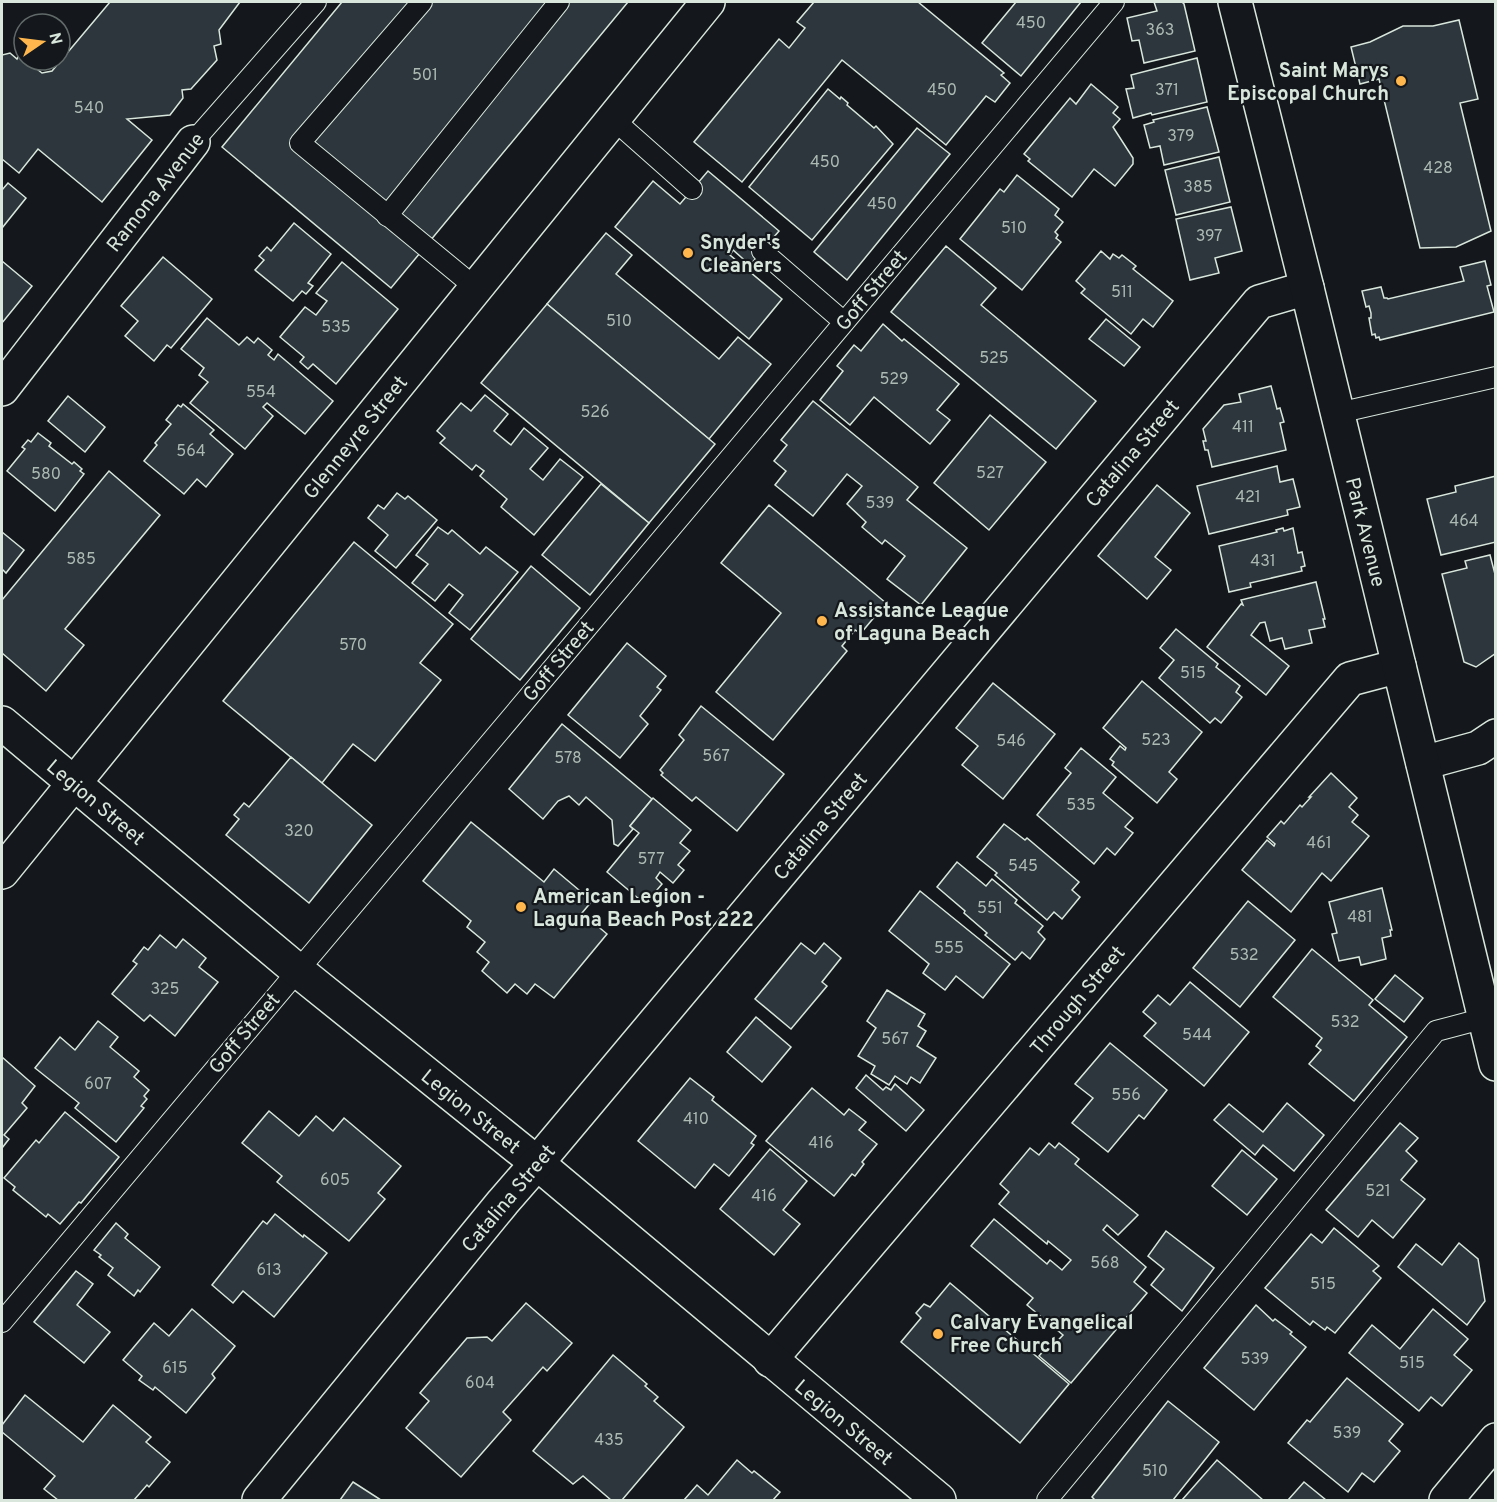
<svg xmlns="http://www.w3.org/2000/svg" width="1497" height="1502" font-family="Overpass,sans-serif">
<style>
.building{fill:#2c363c;stroke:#d8e6dc;stroke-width:1.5}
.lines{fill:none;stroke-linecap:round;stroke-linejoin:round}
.service-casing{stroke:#d8e6dc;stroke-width:22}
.minor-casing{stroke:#d8e6dc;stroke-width:36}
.tertiary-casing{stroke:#d8e6dc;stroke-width:36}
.secondary-casing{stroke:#d8e6dc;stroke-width:36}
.service{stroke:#14181c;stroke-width:20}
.minor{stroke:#14181c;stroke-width:33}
.tertiary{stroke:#14181c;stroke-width:33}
.secondary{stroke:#14181c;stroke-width:33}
.poi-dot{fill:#ffb74d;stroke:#14181c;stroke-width:2}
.labels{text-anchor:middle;stroke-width:4.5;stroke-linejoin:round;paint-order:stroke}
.number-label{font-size:16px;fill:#adbab4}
.poi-label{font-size:20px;font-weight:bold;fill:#d8e6dc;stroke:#14181c;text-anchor:start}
.street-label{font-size:20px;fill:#d8e6dc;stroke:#14181c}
</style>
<rect width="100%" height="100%" fill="#14181c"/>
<!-- building -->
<g class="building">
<polygon points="110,2 240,2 219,30 221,44 214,46 217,60 191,89 182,90 183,98 170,115 127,119 152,140 102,202 38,149 19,173 2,159 2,55 10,53 17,59 19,55 42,73 52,71"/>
<polygon points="342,2 628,2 391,288 222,147"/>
<polygon points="814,2 918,2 1004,73 1001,75 1010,83 995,102 986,96 946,145 842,60 742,182 694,142 779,39 789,48 805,28 797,22"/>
<polygon points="1016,2 1081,2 1021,76 982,43"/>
<polygon points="1154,2 1182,2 1184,4 1195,51 1144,63 1139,40 1132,41 1127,18 1157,11"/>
<polygon points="1459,20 1478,99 1460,103 1491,231 1456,247 1420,248 1379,79 1360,84 1351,47 1370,42 1403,26 1433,26"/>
<polygon points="1197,58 1207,102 1152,115 1151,113 1133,118 1126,89 1134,88 1131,75"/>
<polygon points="1091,84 1118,107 1113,113 1120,119 1113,127 1133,158 1133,164 1115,186 1094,169 1072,197 1028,161 1030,159 1024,154 1070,98 1076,104"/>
<polygon points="828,89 840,99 841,97 848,103 847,105 874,128 876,126 893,144 812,240 749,187"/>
<polygon points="1207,107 1219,152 1164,165 1160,146 1150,148 1144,125 1154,122 1153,120"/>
<polygon points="917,128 950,154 847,280 814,252"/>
<polygon points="1219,157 1230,202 1176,215 1165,170"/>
<polygon points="708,171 779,231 750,265 733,250 730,255 782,299 749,339 615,227 653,181 680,204"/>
<polygon points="1017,175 1059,209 1055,215 1063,222 1055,232 1058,235 1056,238 1061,242 1022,290 960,239 1000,189 1004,192"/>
<polygon points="8,183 26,198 2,228 2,190"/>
<polygon points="1231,207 1242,251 1215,258 1219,273 1190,280 1176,219"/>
<polygon points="294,223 331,254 308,283 313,286 306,294 302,291 293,301 255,270 264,260 259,256 267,247 271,251"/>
<polygon points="606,233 632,255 616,274 719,359 738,337 771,364 709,439 547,304"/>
<polygon points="946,246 996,288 981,305 1096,401 1056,449 891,312"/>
<polygon points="1101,251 1110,259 1113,254 1119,258 1122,255 1136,266 1133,269 1173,301 1153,327 1143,319 1131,334 1081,293 1085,289 1076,281"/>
<polygon points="163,257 212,299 171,348 167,345 154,361 125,336 138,321 121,306"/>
<polygon points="2,261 32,286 2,323"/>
<polygon points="1485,261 1491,285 1487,286 1494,312 1380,340 1379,337 1376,338 1375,334 1372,335 1369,318 1371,318 1371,313 1369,306 1366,307 1362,291 1381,287 1384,298 1387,298 1388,299 1464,281 1460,267"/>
<polygon points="342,262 398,309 336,384 313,364 308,369 300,362 304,357 280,337 305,307 316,315 327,301 316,293"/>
<polygon points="547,304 715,444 649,523 481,383"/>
<polygon points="207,318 239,345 247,337 254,343 258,338 272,350 268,355 274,360 278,354 333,401 305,434 267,403 263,407 273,416 245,449 190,403 208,382 199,375 204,368 181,349"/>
<polygon points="1106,319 1140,347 1124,366 1089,339"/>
<polygon points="883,324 902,341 904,339 959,384 937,410 950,420 930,444 874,397 850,425 820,400 843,371 837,366 854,345 861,351"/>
<polygon points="1271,386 1277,409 1280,408 1284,422 1280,423 1286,450 1212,467 1208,450 1205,450 1203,441 1206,441 1203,429 1224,405 1241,402 1239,394"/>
<polygon points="485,395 508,414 494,431 511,445 524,428 548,448 530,469 543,480 560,459 583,477 534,535 501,507 507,499 480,476 484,471 476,465 472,470 440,443 445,438 437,431 461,403 471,411"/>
<polygon points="68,396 105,427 85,452 48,421"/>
<polygon points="813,401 918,487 907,500 967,548 921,605 887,579 905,556 885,540 882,544 862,527 866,522 847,504 862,486 847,474 813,516 775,485 786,471 774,461 787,445 781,440"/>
<polygon points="183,404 214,430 210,434 233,454 206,487 197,479 184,494 144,461 157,445 155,443 171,424 166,420 178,405 181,407"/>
<polygon points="990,415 1046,462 989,530 934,483"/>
<polygon points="38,433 51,443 49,446 72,464 74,462 82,469 80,471 84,474 55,511 7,471 25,449 22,447 28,440 31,442"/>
<polygon points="1277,466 1280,482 1293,479 1300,507 1287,510 1288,515 1209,534 1197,486"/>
<polygon points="109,471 160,515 65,629 84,645 46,691 2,653 2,600"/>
<polygon points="1496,476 1496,542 1441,555 1427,499 1456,492 1455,486"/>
<polygon points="601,484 649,523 590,595 542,555"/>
<polygon points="1157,485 1190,513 1155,557 1171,570 1147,599 1098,556"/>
<polygon points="397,493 405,499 408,496 437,520 396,568 375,551 388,535 368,518 378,505 384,509"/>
<polygon points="769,505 886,603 861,633 855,630 842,646 847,651 773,740 716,692 781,613 721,563"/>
<polygon points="438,527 448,534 452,530 480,554 486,547 518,572 470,630 449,613 463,595 449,584 435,601 412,583 428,564 416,555"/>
<polygon points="1283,528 1284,531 1293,528 1298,553 1302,552 1305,566 1301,567 1302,571 1250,583 1251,587 1229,592 1219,546 1277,532 1276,530"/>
<polygon points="2,532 24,550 6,573 2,569"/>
<polygon points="354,542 453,624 420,663 441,680 375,761 353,744 322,783 223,701"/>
<polygon points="1490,555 1496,578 1496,653 1476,667 1464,662 1442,574 1467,568 1465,561"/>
<polygon points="531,566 580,608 520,680 471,639"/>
<polygon points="1316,582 1325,619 1323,619 1325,627 1309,630 1312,643 1285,649 1282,638 1270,641 1265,622 1260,623 1251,635 1289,666 1266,695 1207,647 1241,604 1243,605 1241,600"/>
<polygon points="1176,629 1218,664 1216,667 1240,686 1236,692 1242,697 1221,723 1215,718 1210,723 1159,678 1174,660 1160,648"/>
<polygon points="627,643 666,676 657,687 661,690 640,716 648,724 620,758 568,715"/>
<polygon points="1142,681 1202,732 1169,772 1177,779 1157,803 1112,765 1114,762 1110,759 1120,746 1125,750 1126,748 1103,728"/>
<polygon points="993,683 1055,734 1003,799 962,765 978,746 956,728"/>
<polygon points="701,706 784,774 737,831 696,797 692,801 661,775 663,773 660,770 684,740 679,735"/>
<polygon points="562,724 652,799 630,826 633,829 618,846 614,844 612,820 586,797 579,805 569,796 558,801 543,819 509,789"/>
<polygon points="1081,748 1116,777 1103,793 1133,818 1125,827 1133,833 1115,855 1107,848 1094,864 1037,815 1071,773 1065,768"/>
<polygon points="291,757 372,825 309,903 226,835 239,819 234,815 244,803 249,807"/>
<polygon points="1331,773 1357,798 1349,807 1358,815 1352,822 1369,836 1331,881 1322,873 1291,912 1242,870 1267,840 1274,846 1275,844 1267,837 1281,821 1284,824 1300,805 1302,807 1311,797 1309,797"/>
<polygon points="653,798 691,830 680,843 690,851 678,865 684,870 673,883 660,872 656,878 662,884 645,904 607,872 639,833 630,826"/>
<polygon points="471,822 544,882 554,869 592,901 582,913 607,934 554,998 535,984 527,994 515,984 507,993 482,971 489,962 477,952 485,942 467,927 471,921 423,881"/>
<polygon points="1004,824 1025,840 1027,838 1079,882 1072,890 1080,897 1062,919 1054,912 1047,920 995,875 997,873 977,857"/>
<polygon points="957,862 986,886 992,879 1017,900 1015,903 1043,926 1038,932 1045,939 1030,959 1022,952 1015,960 985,935 987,933 964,913 965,911 937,887"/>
<polygon points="1382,888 1392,930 1390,930 1391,936 1382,938 1386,959 1361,965 1359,957 1339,961 1332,934 1337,933 1329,902"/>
<polygon points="920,891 1010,964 983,998 956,976 945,990 923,973 929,964 889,931"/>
<polygon points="1248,901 1295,940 1240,1007 1193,968"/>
<polygon points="160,935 176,948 183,939 206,958 199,967 218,982 175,1036 150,1015 144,1021 112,994 137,964 133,961 144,947 148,950"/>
<polygon points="801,943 815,954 824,943 841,958 822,982 827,986 791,1029 755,999"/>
<polygon points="1312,949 1373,1000 1369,1005 1407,1037 1354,1101 1309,1064 1321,1050 1316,1046 1322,1038 1273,997"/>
<polygon points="1395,975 1423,998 1404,1022 1375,999"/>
<polygon points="1190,982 1249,1032 1204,1086 1144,1036 1156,1023 1143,1012 1158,995 1170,1005"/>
<polygon points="887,990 925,1014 918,1026 926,1031 917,1046 936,1058 920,1083 911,1077 907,1084 895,1076 889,1085 871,1074 875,1066 858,1056 876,1028 867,1021"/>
<polygon points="756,1017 791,1047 762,1082 727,1052"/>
<polygon points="98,1021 118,1037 110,1047 139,1071 134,1077 149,1090 144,1096 147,1099 141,1106 144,1108 116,1142 75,1108 79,1103 35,1068 60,1037 75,1050"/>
<polygon points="1110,1043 1167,1090 1144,1119 1139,1115 1108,1152 1072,1123 1093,1098 1075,1084"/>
<polygon points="2,1057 35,1086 22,1103 27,1108 4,1135 9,1139 2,1148"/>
<polygon points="866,1075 883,1090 886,1087 891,1090 895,1084 924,1110 906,1131 856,1088"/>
<polygon points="690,1078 714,1097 712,1100 756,1136 751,1143 754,1145 729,1176 714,1164 695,1188 638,1141"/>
<polygon points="812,1088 844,1115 849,1109 866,1122 859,1130 877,1144 862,1162 864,1164 855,1176 852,1174 834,1196 766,1141"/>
<polygon points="1287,1103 1324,1135 1294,1171 1263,1145 1255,1155 1214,1120 1229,1104 1263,1132"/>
<polygon points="269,1111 299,1136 316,1116 333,1131 344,1118 401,1166 378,1193 385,1199 349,1241 277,1182 282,1176 242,1143"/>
<polygon points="65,1112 119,1157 81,1203 79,1202 60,1224 48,1214 46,1217 13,1190 15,1187 4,1178 36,1140 39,1143"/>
<polygon points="1400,1123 1418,1138 1406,1151 1417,1161 1401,1180 1425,1199 1393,1238 1372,1220 1358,1237 1326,1210"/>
<polygon points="1049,1143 1055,1148 1059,1143 1079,1159 1075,1164 1138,1215 1118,1235 1107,1225 1103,1230 1146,1267 1134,1282 1147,1293 1071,1383 1039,1356 1045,1349 1048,1351 1063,1335 1027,1305 1033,1298 971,1246 994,1219 1047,1264 1050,1260 1062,1270 1071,1260 1048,1241 1047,1244 999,1204 1009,1192 1000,1184 1030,1148 1039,1155"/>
<polygon points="770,1149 807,1181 783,1210 800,1224 774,1255 720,1209"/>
<polygon points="1242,1150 1277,1179 1247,1215 1212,1186"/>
<polygon points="275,1214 303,1237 304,1235 327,1253 274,1317 243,1291 233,1303 212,1285 263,1221 267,1224"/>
<polygon points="116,1223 128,1234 125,1238 160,1267 140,1292 138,1290 134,1296 108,1275 113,1268 99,1257 101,1255 94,1250"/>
<polygon points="1334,1228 1379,1266 1373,1271 1381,1278 1335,1333 1327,1327 1325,1330 1313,1321 1310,1325 1265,1288 1311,1234 1322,1243"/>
<polygon points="1166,1231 1214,1268 1182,1311 1151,1285 1164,1269 1148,1256"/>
<polygon points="1459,1243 1478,1259 1485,1301 1467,1325 1398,1267 1416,1244 1442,1265"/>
<polygon points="76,1271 93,1284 77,1305 110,1332 84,1363 34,1322"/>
<polygon points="950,1283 1069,1384 1020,1443 901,1342 921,1318 916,1313 924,1304 930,1307"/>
<polygon points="526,1303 572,1343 547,1371 543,1367 503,1412 511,1420 461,1477 406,1428 429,1401 420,1393 467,1338 487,1337 492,1341"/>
<polygon points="1256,1305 1273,1321 1275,1319 1292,1332 1290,1334 1306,1347 1254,1410 1204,1368"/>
<polygon points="192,1309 235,1346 212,1374 215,1378 186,1413 155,1387 153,1390 139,1380 142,1376 123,1360 154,1323 169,1336"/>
<polygon points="1433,1309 1468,1339 1454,1355 1472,1370 1442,1406 1431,1397 1419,1411 1349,1353 1372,1325 1400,1349"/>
<polygon points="613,1355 647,1384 645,1386 658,1397 654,1401 684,1427 622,1500 611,1500 583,1476 573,1484 533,1451"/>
<polygon points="1347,1378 1403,1424 1389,1441 1400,1451 1374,1482 1362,1473 1348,1492 1288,1443 1307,1420 1310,1422"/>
<polygon points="25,1395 83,1442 113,1405 151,1437 146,1442 170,1462 149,1487 147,1485 134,1500 58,1500 44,1489 55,1476 2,1432 2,1425"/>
<polygon points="1168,1401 1219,1442 1173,1500 1095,1500 1092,1497"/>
<polygon points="737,1460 752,1473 754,1471 780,1492 773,1500 684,1500 697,1485 708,1495"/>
<polygon points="1217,1460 1263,1500 1182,1500"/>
<polygon points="353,1482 381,1500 340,1500"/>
<polygon points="1304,1482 1326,1500 1288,1500"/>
</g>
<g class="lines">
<!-- service casing -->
<g class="service-casing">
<g id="service">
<polyline points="422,2 300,143 476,288"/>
<polyline points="613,119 692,189"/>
<polyline points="193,142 316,2"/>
<polyline points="387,216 559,2"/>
<polyline points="762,251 844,322"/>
<polyline points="1338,413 1496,377"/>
<polyline points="2,1322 1114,2"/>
<polyline points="1047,1500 1436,1031 1485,1018"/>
</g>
</g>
<!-- minor casing -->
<g class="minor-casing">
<g id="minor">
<polyline points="2,389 193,142"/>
<polyline points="537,1163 1259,302 1307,288"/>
<polyline points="770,1360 1350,679 1399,666"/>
<polyline points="1446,1500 1496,1440"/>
</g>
</g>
<!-- tertiary casing -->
<g class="tertiary-casing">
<g id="tertiary">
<polyline points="2,723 297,970 537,1163 939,1500"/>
<polyline points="1423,763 1478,748 1496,736"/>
<polyline points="259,1500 503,1202 537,1163"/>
</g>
</g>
<!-- secondary casing -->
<g class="secondary-casing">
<g id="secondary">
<polyline points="1235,2 1307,288 1496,1064"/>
<polyline points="2,872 708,2"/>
</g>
</g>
<!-- service -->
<use href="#service" class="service"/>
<!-- minor -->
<use href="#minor" class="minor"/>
<!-- tertiary -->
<use href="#tertiary" class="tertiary"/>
<!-- secondary -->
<use href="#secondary" class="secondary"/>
</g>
<!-- markers -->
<g class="poi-dot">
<circle cx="1401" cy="81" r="6"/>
<circle cx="688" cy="253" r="6"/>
<circle cx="822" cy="621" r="6"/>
<circle cx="521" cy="907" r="6"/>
<circle cx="938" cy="1334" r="6"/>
</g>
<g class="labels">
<!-- number labels -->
<g class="number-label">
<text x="1031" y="28">450</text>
<text x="1160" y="35">363</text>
<text x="425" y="80">501</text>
<text x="942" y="95">450</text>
<text x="1167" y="95">371</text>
<text x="89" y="113">540</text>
<text x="1181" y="141">379</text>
<text x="825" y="167">450</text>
<text x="1438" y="173">428</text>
<text x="1198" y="192">385</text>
<text x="882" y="209">450</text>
<text x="1014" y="233">510</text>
<text x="1209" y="241">397</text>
<text x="1122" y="297">511</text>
<text x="619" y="326">510</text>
<text x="336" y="332">535</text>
<text x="994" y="363">525</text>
<text x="894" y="384">529</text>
<text x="261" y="397">554</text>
<text x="595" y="417">526</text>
<text x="1243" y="432">411</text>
<text x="191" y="456">564</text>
<text x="990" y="478">527</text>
<text x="46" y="479">580</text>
<text x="1248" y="502">421</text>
<text x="880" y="508">539</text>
<text x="1464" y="526">464</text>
<text x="81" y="564">585</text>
<text x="1263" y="566">431</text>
<text x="353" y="650">570</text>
<text x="1193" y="678">515</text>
<text x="1156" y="745">523</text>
<text x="1011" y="746">546</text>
<text x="716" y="761">567</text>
<text x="568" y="763">578</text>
<text x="1081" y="810">535</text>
<text x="299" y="836">320</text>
<text x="1319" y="848">461</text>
<text x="651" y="864">577</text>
<text x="1023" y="871">545</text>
<text x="990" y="913">551</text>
<text x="1360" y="922">481</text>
<text x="949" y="953">555</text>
<text x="1244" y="960">532</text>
<text x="165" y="994">325</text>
<text x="1345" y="1027">532</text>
<text x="1197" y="1040">544</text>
<text x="895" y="1044">567</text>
<text x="98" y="1089">607</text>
<text x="1126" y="1100">556</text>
<text x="696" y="1124">410</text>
<text x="821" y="1148">416</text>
<text x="335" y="1185">605</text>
<text x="1378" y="1196">521</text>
<text x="764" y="1201">416</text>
<text x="1105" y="1268">568</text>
<text x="269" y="1275">613</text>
<text x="1323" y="1289">515</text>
<text x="1255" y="1364">539</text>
<text x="1412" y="1368">515</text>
<text x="175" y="1373">615</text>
<text x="480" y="1388">604</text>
<text x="1347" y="1438">539</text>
<text x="609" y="1445">435</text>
<text x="1155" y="1476">510</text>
</g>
<!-- poi labels -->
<g class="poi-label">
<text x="1389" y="77" text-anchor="end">Saint Marys<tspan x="1389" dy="23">Episcopal Church</tspan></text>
<text x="700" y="249">Snyder's<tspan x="700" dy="23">Cleaners</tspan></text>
<text x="834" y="617">Assistance League<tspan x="834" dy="23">of Laguna Beach</tspan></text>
<text x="533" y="903">American Legion -<tspan x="533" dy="23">Laguna Beach Post 222</tspan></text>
<text x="950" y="1329">Calvary Evangelical<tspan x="950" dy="23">Free Church</tspan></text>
</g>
<!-- street labels -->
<g class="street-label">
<text transform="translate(155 192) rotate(-52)" y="7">Ramona Avenue</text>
<text transform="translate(871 290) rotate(-50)" y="7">Goff Street</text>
<text transform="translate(355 437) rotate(-51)" y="7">Glenneyre Street</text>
<text transform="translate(1132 453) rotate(-50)" y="7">Catalina Street</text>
<text transform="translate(1366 532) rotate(76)" y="7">Park Avenue</text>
<text transform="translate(558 661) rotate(-50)" y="7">Goff Street</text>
<text transform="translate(96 802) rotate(40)" y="7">Legion Street</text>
<text transform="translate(820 826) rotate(-50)" y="7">Catalina Street</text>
<text transform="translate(1077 1000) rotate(-50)" y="7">Through Street</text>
<text transform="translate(244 1033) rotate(-50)" y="7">Goff Street</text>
<text transform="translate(471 1111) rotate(39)" y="7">Legion Street</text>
<text transform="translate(508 1198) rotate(-50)" y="7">Catalina Street</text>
<text transform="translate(844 1422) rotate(40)" y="7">Legion Street</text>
</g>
</g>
<!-- border -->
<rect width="1497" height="1502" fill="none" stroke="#d8e6dc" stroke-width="6"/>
<!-- north arrow -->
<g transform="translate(42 42) rotate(76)"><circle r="28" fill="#14181c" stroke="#626a69" stroke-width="1.5"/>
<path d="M0-4.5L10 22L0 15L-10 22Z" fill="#ffb74d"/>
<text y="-9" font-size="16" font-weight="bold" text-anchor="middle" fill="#d8e6dc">N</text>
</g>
</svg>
